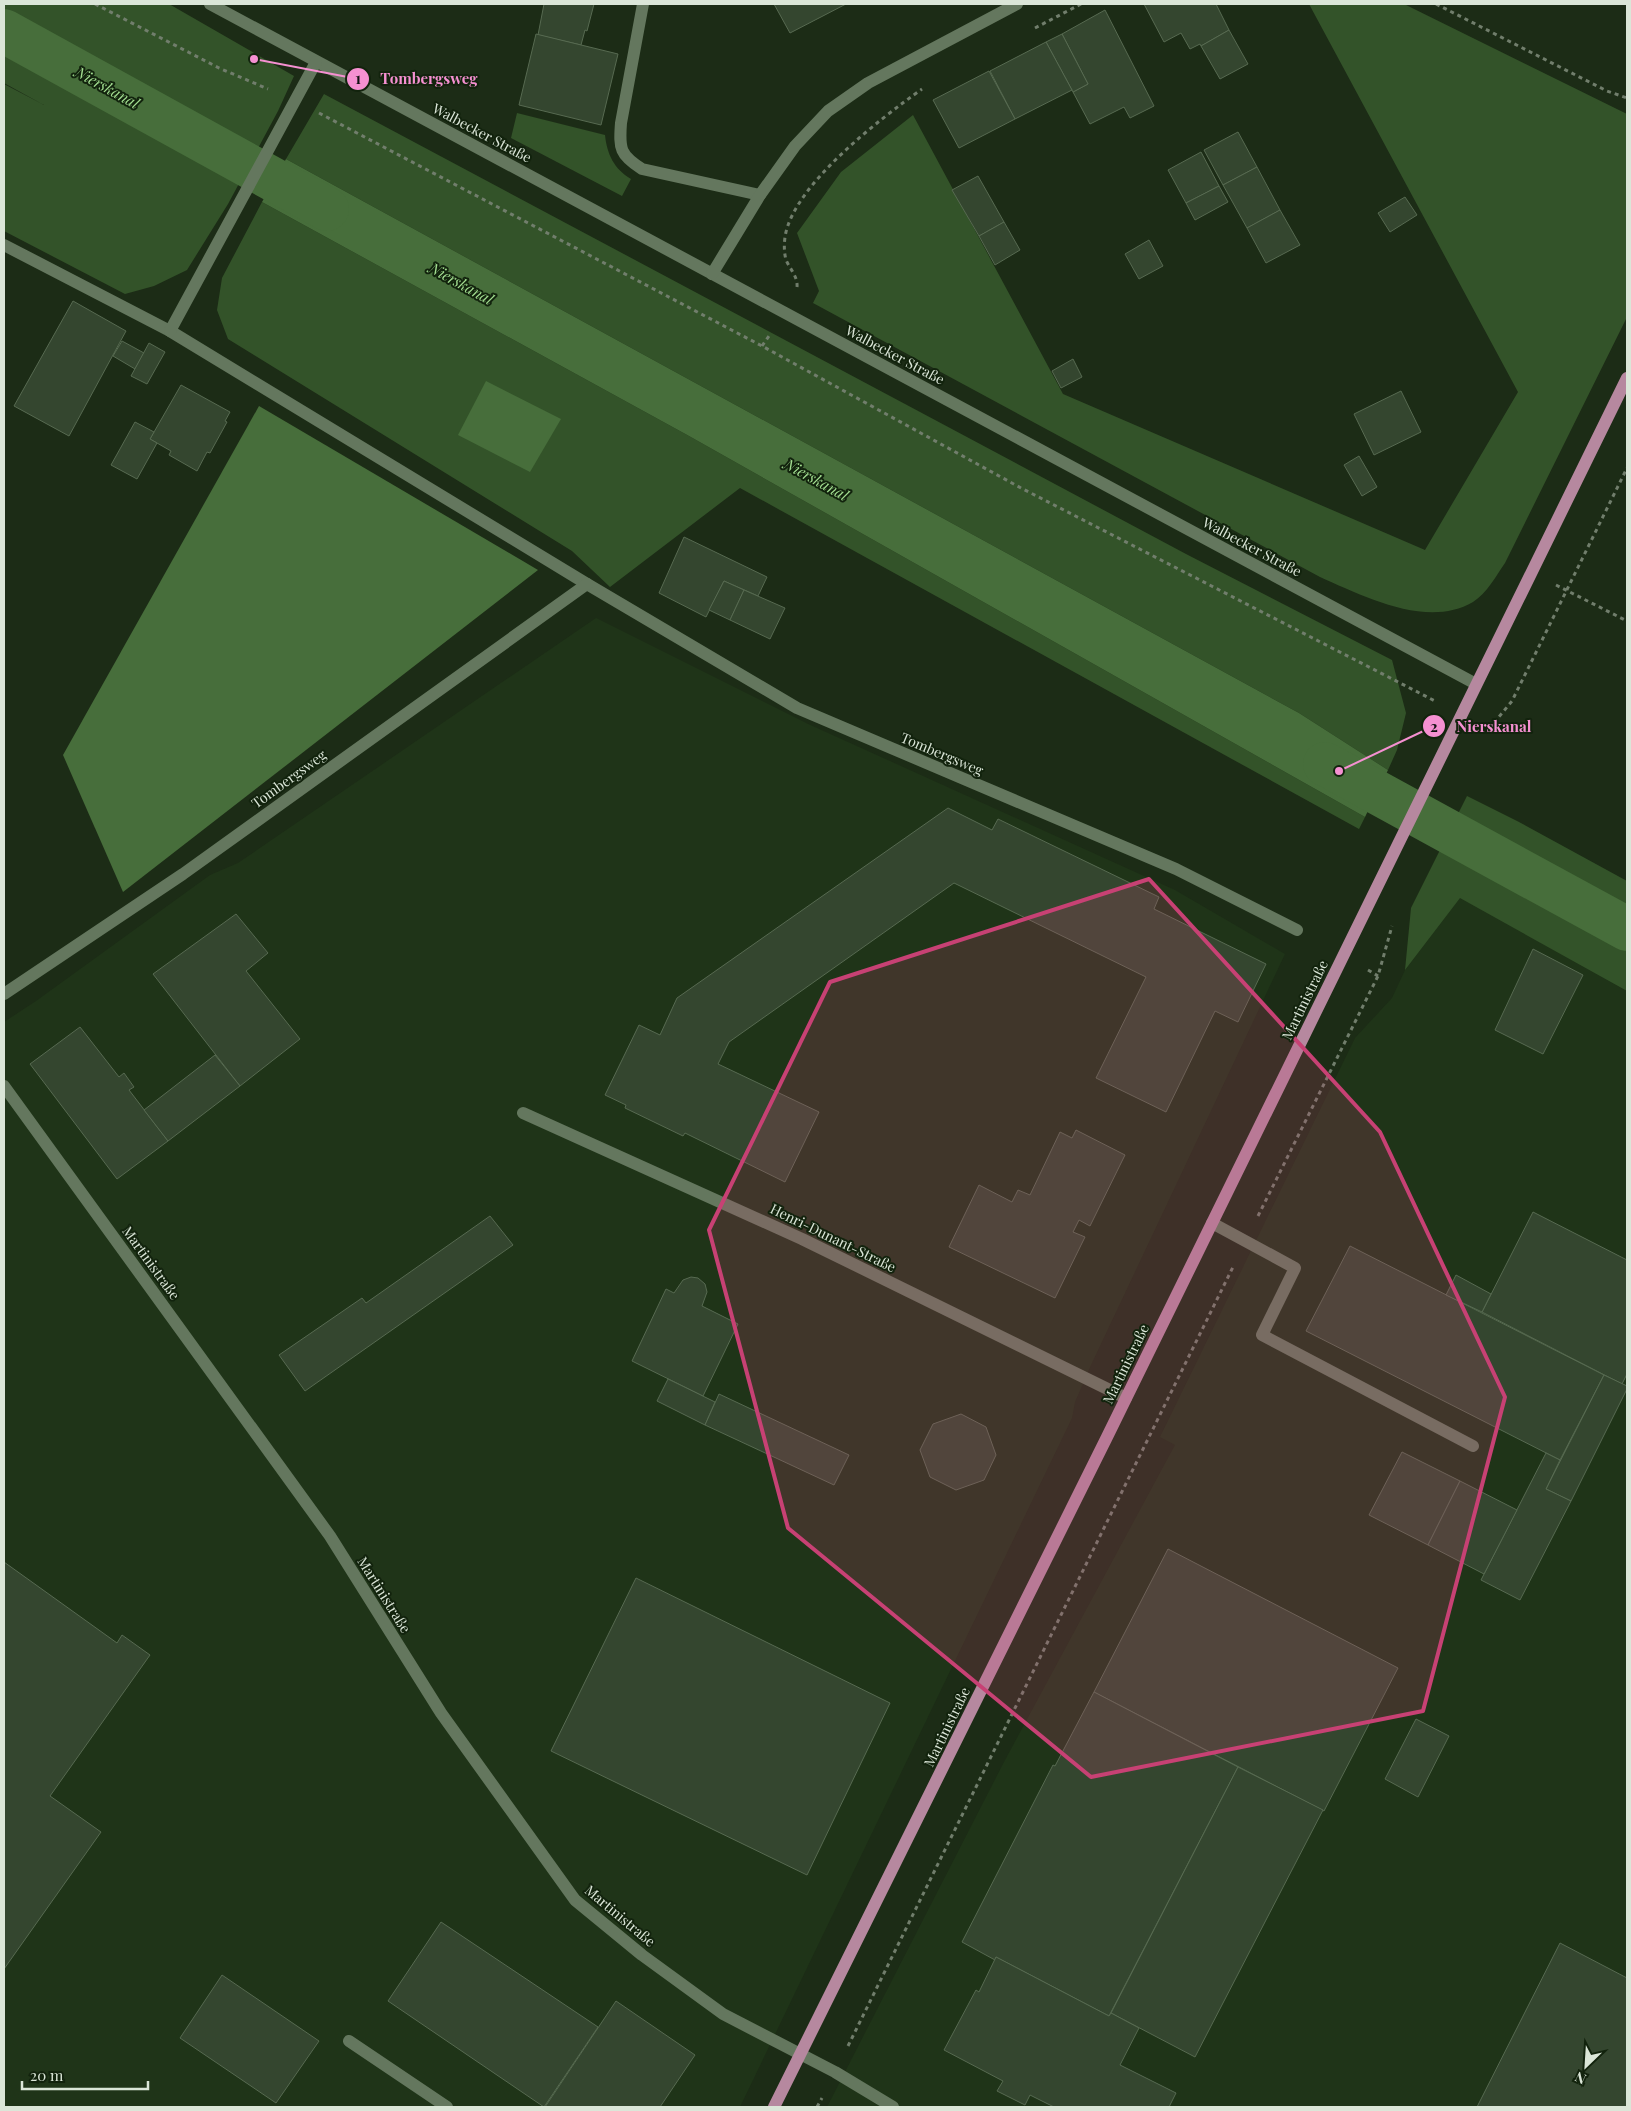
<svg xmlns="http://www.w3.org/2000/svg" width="1631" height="2111" font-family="'Playfair Display',serif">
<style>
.built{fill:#1f3418}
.green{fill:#335329}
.water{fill:#476e3b}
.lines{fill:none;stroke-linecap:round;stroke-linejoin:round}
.canal{stroke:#476e3b;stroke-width:44}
.building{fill:#34462f;stroke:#576a51}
.path{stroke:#717e6c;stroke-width:3;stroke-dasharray:4 4;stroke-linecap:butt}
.minor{stroke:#64775e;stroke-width:12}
.major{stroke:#b6889f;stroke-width:12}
.marked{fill:#c74174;fill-opacity:0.2;stroke:#c74174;stroke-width:4;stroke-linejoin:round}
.labels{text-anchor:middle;stroke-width:4;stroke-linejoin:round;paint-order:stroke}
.street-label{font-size:14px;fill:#dbe6d8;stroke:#12230d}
.water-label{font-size:15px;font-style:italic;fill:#a2dd90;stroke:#12230d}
.leader{fill:none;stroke:#f590d1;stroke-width:2}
.callout-dot{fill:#f590d1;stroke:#12230d;stroke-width:2}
.mark-label{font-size:15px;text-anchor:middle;font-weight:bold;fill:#111}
.callout-label{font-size:15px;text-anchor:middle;font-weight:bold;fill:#f590d1;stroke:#12230d;stroke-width:4;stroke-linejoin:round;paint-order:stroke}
</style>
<rect width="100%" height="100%" fill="#1c2c16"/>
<!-- built -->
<g class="built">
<polygon points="596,618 806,723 1175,890 1285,954 1091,1365 1075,1402 1072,1418 740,2107 4,2107 4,1022 36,1001 210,875 238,863"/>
<polygon points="1460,897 1627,991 1627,2107 827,2107 1004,1762 1175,1445 1160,1437 1355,1038 1392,998 1405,970"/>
</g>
<!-- green -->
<g class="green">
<polygon points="4,4 169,4 294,76 278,111 228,204 187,270 154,286 125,294 4,231 4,84 44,105 4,83"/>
<path d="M1309 4H1404L1627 114V317L1505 563C1496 576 1487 593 1473 602 1427 629 1363 596 1320 577L813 303 819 291 797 233 841 172 913 115 1063 394 1425 550 1518 392Z"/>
<polygon points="324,94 1186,554 1392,660 1406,713 1397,750 1388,770 1299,713 286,159"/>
<path d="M517 113 605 135C607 154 614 169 631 179L622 196 511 138Z"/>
<polygon points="262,202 689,436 1365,817 1359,829 740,488 610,587 572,551 228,339 217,310 222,278"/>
<polygon points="1467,796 1519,822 1627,881 1627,991 1460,898 1405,970 1411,908"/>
</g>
<!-- water -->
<g class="water">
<polygon points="286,159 1299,713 1388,770 1365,817 689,436 262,202"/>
<polygon points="486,381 561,419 530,472 458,435"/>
<polygon points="259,406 538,570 123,892 63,755"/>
</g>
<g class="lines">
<!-- canal -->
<g class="canal">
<polyline points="4,31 327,209"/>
<polyline points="1325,764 1627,929"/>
</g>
</g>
<!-- building -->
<g class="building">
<polygon points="544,4 594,4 587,31 585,30 581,45 538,35"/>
<polygon points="774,4 846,4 790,33"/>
<polygon points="1144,4 1216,4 1229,30 1201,46 1200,44 1190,49 1181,33 1164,42"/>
<polygon points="1105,10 1154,106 1130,118 1124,107 1090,124 1073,92 1088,84 1062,34"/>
<polygon points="1229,30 1248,64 1220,79 1201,46"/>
<polygon points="536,34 618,54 601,125 519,105"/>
<polygon points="1062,34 1088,84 1073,92 1046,42"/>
<polygon points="1046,42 1072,90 1015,119 990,71"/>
<polygon points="989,71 1015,119 959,148 933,100"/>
<polygon points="1238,132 1257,167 1223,185 1204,150"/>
<polygon points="1201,152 1219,186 1186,203 1168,170"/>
<polygon points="1257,167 1280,210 1247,228 1223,185"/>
<polygon points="978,176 1004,222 979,236 952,190"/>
<polygon points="1219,186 1228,202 1195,220 1186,203"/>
<polygon points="1405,197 1417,215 1390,232 1378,213"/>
<polygon points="1280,210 1300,245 1266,263 1247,228"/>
<polygon points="1004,222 1020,250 995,265 979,236"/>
<polygon points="1149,240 1163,266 1139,279 1125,254"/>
<polygon points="73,301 126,331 69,436 14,406"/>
<polygon points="122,341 144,353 135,369 113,356"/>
<polygon points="149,343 165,352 147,384 131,376"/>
<polygon points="1073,359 1082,377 1061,388 1052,371"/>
<polygon points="181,385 230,412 225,421 227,422 210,453 207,452 197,471 169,455 171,451 150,439"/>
<polygon points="1401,391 1421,432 1374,455 1354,414"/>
<polygon points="135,422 154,432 150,439 157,443 137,479 111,465"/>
<polygon points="1359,456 1377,487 1362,496 1344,465"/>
<polygon points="684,537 767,577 758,596 724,581 706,617 659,593"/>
<polygon points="724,581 744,590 730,620 709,610"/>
<polygon points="744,590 785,608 770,639 730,620"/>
<polygon points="948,808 992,830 998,819 1159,897 1154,909 1266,964 1238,1022 1215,1011 1166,1112 1096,1078 1146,977 954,883 729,1042 718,1064 819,1112 785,1182 685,1133 683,1136 625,1108 626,1105 605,1095 639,1025 660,1035 677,998"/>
<polygon points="236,914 268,953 246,971 300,1039 240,1086 153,974"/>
<polygon points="1533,949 1583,975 1543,1054 1495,1030"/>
<polygon points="80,1027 119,1077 124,1073 134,1087 129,1090 168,1141 117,1179 30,1064"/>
<polygon points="215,1055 240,1086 168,1141 144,1110"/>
<polygon points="1076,1130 1125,1155 1090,1226 1079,1220 1073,1232 1085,1237 1055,1298 949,1247 979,1185 1012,1202 1018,1190 1030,1195 1060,1132 1072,1138"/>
<polygon points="1533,1212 1627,1260 1627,1374 1622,1384 1482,1312"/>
<polygon points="490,1216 513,1245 305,1391 279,1355 362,1298 366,1303"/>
<polygon points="1350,1246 1604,1375 1560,1460 1306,1331"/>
<polygon points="1456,1275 1491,1294 1482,1312 1446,1295"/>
<polygon points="691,1277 698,1278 705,1284 707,1292 702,1306 738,1324 703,1396 632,1361 666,1289 674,1293 683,1280"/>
<polygon points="1604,1375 1627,1386 1627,1389 1571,1501 1546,1489"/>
<polygon points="668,1379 715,1402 705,1425 657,1401"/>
<polygon points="719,1394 849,1455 834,1485 705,1425"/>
<polygon points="961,1414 986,1427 996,1455 984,1480 956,1490 930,1477 920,1450 933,1424"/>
<polygon points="1402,1452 1460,1481 1428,1545 1369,1515"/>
<polygon points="1546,1453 1560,1460 1546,1489 1571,1501 1520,1600 1481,1580"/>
<polygon points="1460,1481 1517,1510 1484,1574 1428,1545"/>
<polygon points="1168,1549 1398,1668 1324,1811 1094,1692"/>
<polygon points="4,1562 117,1643 122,1635 150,1655 50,1796 101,1832 4,1969"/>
<polygon points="636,1578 890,1703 807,1875 551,1751"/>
<polygon points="1094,1692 1238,1767 1109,2016 996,1957 995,1960 962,1942 1053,1765 1055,1766"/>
<polygon points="1416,1719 1449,1736 1418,1797 1385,1779"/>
<polygon points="1238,1767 1323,1810 1195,2057 1111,2013"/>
<polygon points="441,1922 598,2027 544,2107 388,2001"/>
<polygon points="1560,1943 1627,1978 1627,2107 1477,2107"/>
<polygon points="996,1957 1109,2016 1111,2013 1139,2028 1120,2065 1176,2093 1169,2107 1054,2107 1030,2095 1025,2105 997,2091 1003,2081 944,2050 976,1990 979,1992"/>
<polygon points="222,1975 319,2041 276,2103 180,2038"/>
<polygon points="616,2001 695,2055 660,2107 545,2107"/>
</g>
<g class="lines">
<!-- path -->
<g class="path">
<polyline points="95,4 219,68 268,89"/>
<polyline points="1436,4 1607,91 1627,98"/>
<polyline points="1035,28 1081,4"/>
<polyline points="319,113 762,346 1021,488 1437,702"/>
<path d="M797 287C798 277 790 269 786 260 784 252 784 245 785 237 793 185 880 119 922 89"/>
<polyline points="762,346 769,336"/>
<polyline points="1556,585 1627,621"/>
<polyline points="1489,729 1512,701 1627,468"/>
<polyline points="1368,970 1378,976"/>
<polyline points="1258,1216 1378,976 1392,926"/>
<polyline points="848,2046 1233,1267"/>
<polyline points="817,2107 822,2098"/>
</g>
<!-- minor -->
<g class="minor">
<polyline points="210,4 1476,684"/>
<path d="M643 4 621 123C619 149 620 155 642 169L760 195"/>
<polyline points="4,245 170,331 587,584 797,708 1176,869 1297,930"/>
<polyline points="712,274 760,195 795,146 828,111 868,83 1017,4"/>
<polyline points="170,331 316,62"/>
<polyline points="4,994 183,874 587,584"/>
<polyline points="4,1086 330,1536 441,1713 575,1900 642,1955 723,2014 835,2072 893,2107"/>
<polyline points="523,1113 802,1239 1126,1398"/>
<polyline points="1212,1223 1295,1268 1262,1335 1473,1446"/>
<polyline points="349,2041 447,2107"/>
</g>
<!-- major -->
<polyline class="major" points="774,2107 1107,1437 1627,378"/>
</g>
<!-- marked area -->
<path class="marked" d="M1149 879 1380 1132 1505 1397 1423 1711 1091 1777 788 1528 709 1230 830 982Z"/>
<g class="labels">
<!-- street labels -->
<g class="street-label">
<text transform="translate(482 133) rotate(28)" y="5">Walbecker Straße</text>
<text transform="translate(895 355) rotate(28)" y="5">Walbecker Straße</text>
<text transform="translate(1252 547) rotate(28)" y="5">Walbecker Straße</text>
<text transform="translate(942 754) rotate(23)" y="5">Tombergsweg</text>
<text transform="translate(289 779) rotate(-36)" y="5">Tombergsweg</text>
<text transform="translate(1305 1000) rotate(-64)" y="5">Martinistraße</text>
<text transform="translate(833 1238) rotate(26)" y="5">Henri-Dunant-Straße</text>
<text transform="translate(151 1263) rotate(54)" y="5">Martinistraße</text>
<text transform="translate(1126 1364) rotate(-64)" y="5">Martinistraße</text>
<text transform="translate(384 1595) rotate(58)" y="5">Martinistraße</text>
<text transform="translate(947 1727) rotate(-64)" y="5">Martinistraße</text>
<text transform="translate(620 1916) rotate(40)" y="5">Martinistraße</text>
</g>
<!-- water labels -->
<g class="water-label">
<text transform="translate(107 88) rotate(29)" y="5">Nierskanal</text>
<text transform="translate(461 284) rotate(29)" y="5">Nierskanal</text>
<text transform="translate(816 480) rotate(29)" y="5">Nierskanal</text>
</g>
</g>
<!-- callouts -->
<path class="leader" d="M254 59L358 79M1339 771L1434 726"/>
<g class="callout-dot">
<circle cx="254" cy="59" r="5"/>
<circle cx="1339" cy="771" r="5"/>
<circle cx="358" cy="79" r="12"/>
<circle cx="1434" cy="726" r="12"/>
</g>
<g class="mark-label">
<text x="358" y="84">1</text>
<text x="1434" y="732">2</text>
</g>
<g class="callout-label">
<text x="429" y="84">Tombergsweg</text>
<text x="1494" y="732">Nierskanal</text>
</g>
<!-- border -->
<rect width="1631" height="2111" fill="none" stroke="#dbe6d8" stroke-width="10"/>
<!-- north arrow -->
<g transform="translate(1586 2066) rotate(205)" stroke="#12230d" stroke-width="4" paint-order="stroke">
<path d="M0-4L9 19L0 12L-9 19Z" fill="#dbe6d8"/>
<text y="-8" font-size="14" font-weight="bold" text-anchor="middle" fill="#dbe6d8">N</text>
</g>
<!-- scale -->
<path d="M22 2081v8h126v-8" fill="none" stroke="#dbe6d8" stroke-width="2.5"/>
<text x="30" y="2081" font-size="15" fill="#dbe6d8" stroke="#12230d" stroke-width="4" paint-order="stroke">20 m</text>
</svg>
